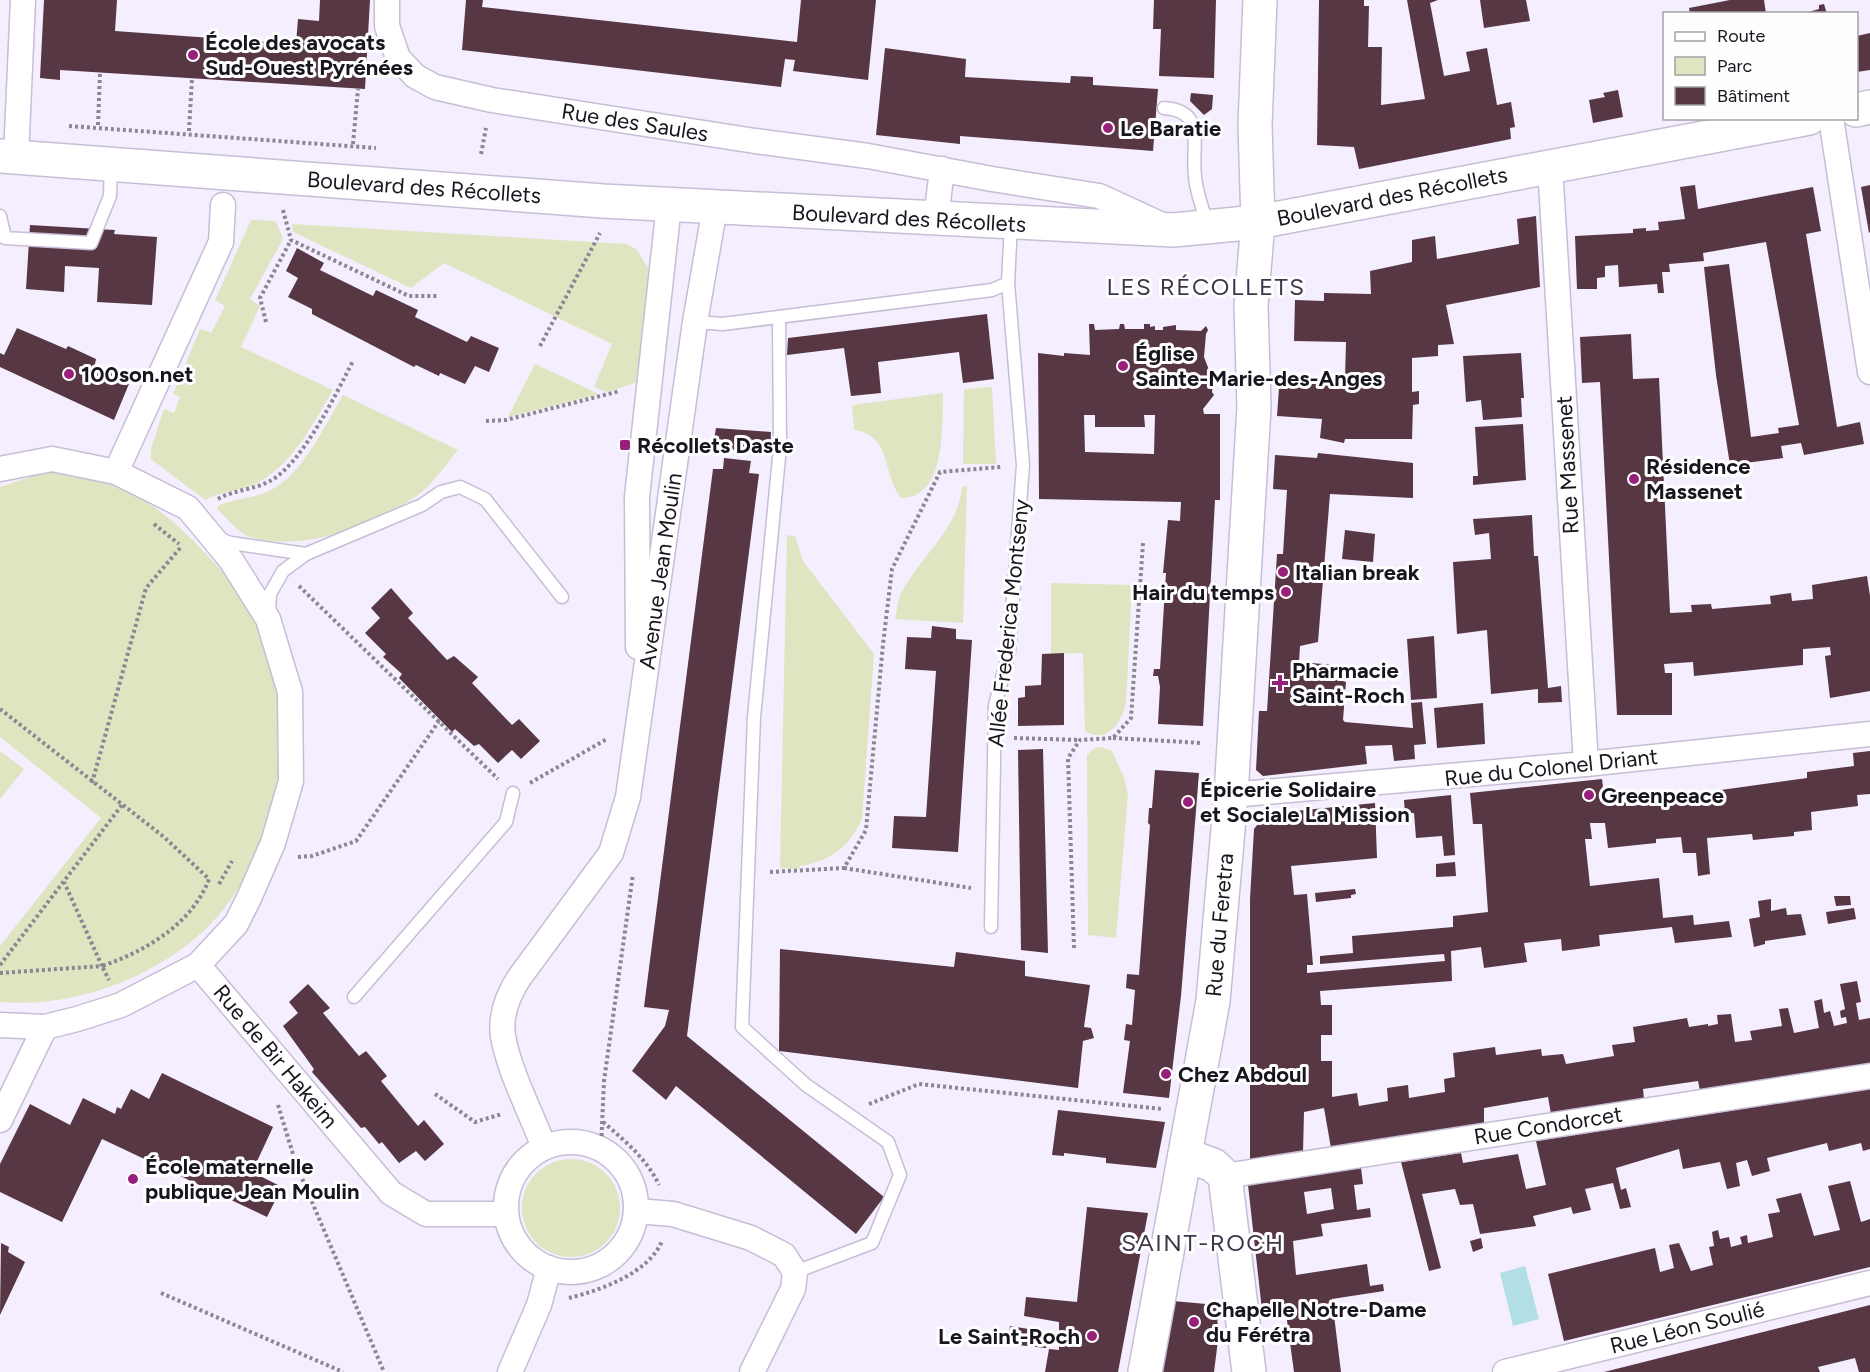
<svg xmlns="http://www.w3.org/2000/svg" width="1870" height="1372" font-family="Figtree,sans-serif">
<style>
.green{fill:#dfe5c1}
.water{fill:#b1dfe5}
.building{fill:#563743;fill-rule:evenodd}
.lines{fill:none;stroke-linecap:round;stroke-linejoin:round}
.lane-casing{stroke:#c8bdd6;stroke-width:15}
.street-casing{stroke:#c8bdd6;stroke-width:27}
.secondary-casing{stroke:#c8bdd6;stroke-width:36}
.path{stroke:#8b8692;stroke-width:4;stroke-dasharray:3 3;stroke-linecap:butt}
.lane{stroke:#fff;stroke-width:12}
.street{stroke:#fff;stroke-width:24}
.secondary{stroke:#fff;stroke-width:33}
.poi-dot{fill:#99207a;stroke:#fefefe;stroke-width:2}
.labels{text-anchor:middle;stroke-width:6;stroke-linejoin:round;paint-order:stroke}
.poi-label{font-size:22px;font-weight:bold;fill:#19151e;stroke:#fefefe;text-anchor:start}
.street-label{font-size:22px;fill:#19151e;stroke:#fefefe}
.neighbourhood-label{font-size:24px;letter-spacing:1.5px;fill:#3e354a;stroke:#fefefe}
</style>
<rect width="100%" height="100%" fill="#f4eefe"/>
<!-- green -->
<g class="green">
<path d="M251 220 276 221 283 239 250 299 260 306 241 347 333 390C312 425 292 467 253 485 238 491 222 491 205 500L151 459V449L164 409 174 413 180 397 173 394 200 329 211 333 225 306 215 300Z"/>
<polygon points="292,224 627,244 637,250 651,273 644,380 607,392 594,387 612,344 444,263 411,288 293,232"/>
<polygon points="535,364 599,394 508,417"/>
<polygon points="992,387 996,464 963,464 964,389"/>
<path d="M943 393C942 424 947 498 901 498 882 473 892 435 854 430L852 405Z"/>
<path d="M343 395 458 450C447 463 437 478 425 489 386 523 299 555 248 536 237 532 226 517 217 509L218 506C234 498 255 499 271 490 302 475 326 424 343 395Z"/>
<path d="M49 471C67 474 86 476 103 481 143 493 177 523 205 553 228 577 249 603 263 633 285 681 286 738 275 789 256 878 220 936 136 976 93 996 47 1006 0 1002V946L101 818 0 737V487Z"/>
<path d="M967 486 963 623 895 619C897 612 897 603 900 596 917 559 959 529 962 487Z"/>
<path d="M787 535 795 536 803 561 874 654 862 819C850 847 830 861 800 866L799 869 780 868Z"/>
<path d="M1051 583 1132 585 1126 703C1122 722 1107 745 1085 731L1083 653 1051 654Z"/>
<polygon points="1101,747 1112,751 1124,777 1128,795 1116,938 1088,935 1087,755 1095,748"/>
<polygon points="0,751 24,769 0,799"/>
<circle cx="571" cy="1208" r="49"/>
</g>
<!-- water -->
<polygon class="water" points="1525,1266 1539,1319 1513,1326 1500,1273"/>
<!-- building -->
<g class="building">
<polygon points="44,0 117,0 115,31 296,44 298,19 319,21 320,0 370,0 365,89 60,70 60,80 40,78"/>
<polygon points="466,0 483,0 482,7 797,42 801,0 876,0 868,80 793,71 795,60 785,59 781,87 462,50"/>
<polygon points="1154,0 1216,0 1214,78 1159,76 1161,29 1153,29"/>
<polygon points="1319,0 1364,0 1364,6 1369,6 1368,47 1382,47 1381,105 1425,99 1407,0 1438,0 1430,3 1444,76 1470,71 1466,52 1487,48 1497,105 1511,102 1515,127 1510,128 1511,139 1359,169 1354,147 1317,145"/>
<polygon points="1480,0 1526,0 1530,21 1484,28"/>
<polygon points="1730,0 1764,0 1766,14 1690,14 1689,8"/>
<polygon points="1824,4 1827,14 1802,14 1819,9 1819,5"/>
<polygon points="1870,33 1870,70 1857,72 1857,36"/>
<polygon points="885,48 966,59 965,77 1070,83 1071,76 1093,77 1093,85 1158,89 1153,151 960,136 960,144 876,135"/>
<polygon points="1618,90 1623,117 1593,123 1589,100 1605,97 1603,93"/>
<polygon points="1191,93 1213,95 1212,109 1204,115 1190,101"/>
<polygon points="1695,185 1698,209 1813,187 1821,231 1806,234 1837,427 1860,422 1864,444 1804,455 1801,443 1781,446 1783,458 1730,465 1716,375 1704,267 1729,264 1751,437 1779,433 1778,428 1799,425 1766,242 1703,253 1704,261 1669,264 1670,272 1662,272 1664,293 1658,293 1657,284 1619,287 1618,265 1605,266 1605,277 1597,278 1597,289 1577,289 1575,236 1633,233 1633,229 1646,228 1646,231 1659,230 1658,222 1685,219 1680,187"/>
<polygon points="1870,185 1870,232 1869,233 1861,187"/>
<polygon points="1536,216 1540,287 1446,305 1454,344 1438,345 1438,356 1412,358 1412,392 1419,391 1419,404 1413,405 1412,439 1345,439 1344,443 1320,438 1322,419 1277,416 1280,374 1345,379 1346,342 1294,341 1295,300 1324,301 1324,293 1371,294 1370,271 1412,262 1412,240 1435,236 1437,259 1519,244 1517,219"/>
<polygon points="30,225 115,230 114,234 157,237 152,305 97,302 99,268 65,266 64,292 26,289"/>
<polygon points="297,248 324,263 320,270 373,296 376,290 418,310 415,317 467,342 471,336 499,348 489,372 475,366 465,384 440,373 439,376 416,365 414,367 312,314 312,309 288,297 298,278 286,271"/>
<polygon points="987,314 994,379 963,383 959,352 878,362 881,393 851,396 844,348 787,355 788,338"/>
<path d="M1089 324H1094L1095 330 1119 329 1120 324H1124L1125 329H1144V324H1150V327L1155 326V330H1163V327L1176 325V330L1201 331 1206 326 1208 330 1206 334 1204 357 1209 370H1214L1212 392 1214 395 1203 409 1204 414H1220V500H1215L1203 726 1158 724 1160 687 1158 676H1153L1154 669H1160L1166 573H1163L1168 520 1180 521 1181 502 1039 499 1038 353 1064 356V353L1090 355ZM1084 415H1095V427H1145L1144 415H1155L1154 454 1085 452Z"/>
<polygon points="17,328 66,349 68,346 96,359 95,364 131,379 114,420 0,367 0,353 4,355"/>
<polygon points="1631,334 1633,379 1659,378 1670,613 1692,612 1691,605 1711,604 1712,609 1771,604 1770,596 1791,593 1792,601 1813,599 1812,585 1867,576 1870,596 1870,691 1830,698 1825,656 1831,655 1830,647 1803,649 1803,665 1694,676 1693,662 1664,664 1665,673 1672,673 1672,715 1617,715 1600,382 1582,383 1580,337"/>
<polygon points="1521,353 1524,398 1521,398 1522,417 1483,420 1481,400 1466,402 1463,356"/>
<polygon points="1523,424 1526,480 1473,485 1473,476 1478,476 1475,427"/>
<polygon points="716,428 771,432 770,456 713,446"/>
<polygon points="1318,453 1413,463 1413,498 1330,494 1318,642 1300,646 1299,662 1335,665 1334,678 1346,682 1343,720 1345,722 1413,728 1411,703 1422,702 1426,744 1414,745 1415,759 1394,761 1392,745 1365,746 1367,764 1263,776 1256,770 1259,711 1267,711 1277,554 1283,554 1287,490 1273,489 1275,455 1317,458"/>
<polygon points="724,458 751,461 749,473 759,474 687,1036 884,1197 856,1234 676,1086 666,1100 632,1071 665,1026 669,1010 644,1007 713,469 723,469"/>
<polygon points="1532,515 1534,556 1538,556 1548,688 1561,686 1562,702 1538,703 1538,689 1491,694 1487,630 1457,634 1453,562 1491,559 1489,533 1475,535 1473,519"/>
<polygon points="1345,530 1375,534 1373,562 1342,559"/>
<polygon points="391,588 413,613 408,618 447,660 454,656 478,677 472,683 512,725 519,719 540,741 521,759 512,750 498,763 479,744 474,746 455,729 452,732 399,678 402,674 383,657 386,654 365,633 380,618 371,608"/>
<polygon points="932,626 956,629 956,639 972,640 958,852 892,848 894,816 926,817 936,671 905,669 907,637 931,638"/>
<polygon points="1434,636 1437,698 1411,700 1407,639"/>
<polygon points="1064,653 1064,725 1018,726 1018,698 1025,697 1025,686 1041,685 1042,654"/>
<polygon points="1483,703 1485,744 1437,748 1434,708"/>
<polygon points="1043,749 1048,953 1021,950 1018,750"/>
<polygon points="1870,751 1870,794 1857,795 1858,806 1811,812 1812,830 1794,832 1794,836 1753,840 1752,834 1707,838 1710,874 1698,876 1696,853 1683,853 1681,837 1656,839 1656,843 1608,848 1605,823 1590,823 1592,839 1585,839 1590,886 1659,878 1663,918 1693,915 1694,925 1729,921 1732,937 1675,943 1672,927 1599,935 1600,946 1562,951 1561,939 1524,943 1527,962 1484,968 1481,947 1451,951 1452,981 1320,991 1321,1005 1332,1005 1332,1035 1321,1035 1321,1061 1332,1061 1332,1097 1357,1093 1359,1106 1388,1101 1387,1088 1408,1085 1409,1098 1445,1092 1444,1079 1455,1077 1453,1053 1495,1047 1496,1055 1541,1049 1542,1056 1563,1054 1566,1064 1614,1056 1612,1045 1635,1042 1633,1027 1687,1018 1689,1027 1708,1024 1708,1026 1718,1024 1717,1015 1731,1014 1735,1042 1752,1040 1750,1031 1782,1026 1779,1009 1788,1008 1794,1033 1819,1028 1814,1001 1822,999 1824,1013 1830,1011 1834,1026 1847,1023 1846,1017 1841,1018 1840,1011 1845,1009 1840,984 1857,981 1861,1002 1856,1003 1859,1020 1870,1018 1870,1064 1700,1091 1698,1081 1643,1089 1644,1099 1551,1114 1548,1097 1484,1108 1484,1124 1331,1148 1324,1108 1304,1112 1303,1152 1250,1161 1250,899 1254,829 1266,814 1375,803 1377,858 1291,866 1294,895 1307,894 1313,965 1307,965 1307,973 1445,961 1444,954 1320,964 1320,956 1353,953 1352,936 1453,927 1453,916 1488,912 1482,824 1473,824 1470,793 1602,779 1605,804 1626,802 1626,806 1652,804 1685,801 1685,795 1807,778 1807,772 1854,766 1853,753"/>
<polygon points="1155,770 1199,773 1181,996 1169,1098 1123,1093 1130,1041 1124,1040 1126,1024 1132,1025 1135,990 1126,988 1127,974 1139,975 1150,825 1148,823 1149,808 1152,808"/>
<polygon points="1451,795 1455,855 1444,856 1442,836 1416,838 1414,813 1405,813 1404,800"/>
<polygon points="1455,862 1456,876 1436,877 1436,864"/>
<polygon points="1355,889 1356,894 1351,895 1351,898 1316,902 1315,893"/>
<polygon points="1834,896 1850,896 1851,905 1836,906"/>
<polygon points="1771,899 1771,911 1786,908 1787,915 1801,914 1806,935 1765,941 1765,944 1754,947 1749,919 1760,917 1758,901"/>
<polygon points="1854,908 1856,919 1828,924 1826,912"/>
<polygon points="780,949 954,967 956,952 1025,961 1025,976 1090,985 1084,1027 1091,1028 1094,1038 1083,1041 1078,1088 779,1051"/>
<polygon points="308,984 330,1008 323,1013 359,1056 366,1051 387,1076 381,1081 418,1126 424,1120 444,1144 425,1161 416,1151 399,1163 382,1142 379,1144 365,1127 361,1128 312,1072 314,1069 283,1026 298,1013 289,1002"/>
<polygon points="162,1073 273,1127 252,1172 282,1187 267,1217 102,1139 62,1222 0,1192 0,1164 30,1104 70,1125 83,1098 115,1114 117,1107 121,1109 131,1089 149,1099"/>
<polygon points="1870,1089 1870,1149 1863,1151 1861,1143 1829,1151 1827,1143 1767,1158 1770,1171 1752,1176 1747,1160 1736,1163 1740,1186 1727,1189 1720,1162 1683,1169 1679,1149 1616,1168 1621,1190 1626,1188 1631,1207 1620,1209 1613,1183 1585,1189 1591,1210 1573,1214 1571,1207 1533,1216 1536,1226 1480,1234 1473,1204 1460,1205 1455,1189 1422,1194 1441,1268 1429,1271 1401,1162 1461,1153 1463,1163 1518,1154 1526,1189 1546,1185 1536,1141"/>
<polygon points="1058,1110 1165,1122 1156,1168 1106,1163 1106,1158 1064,1153 1064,1156 1052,1155"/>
<path d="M1361 1168 1363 1184 1354 1185 1357 1210 1370 1208 1371 1217 1321 1224 1323 1236 1293 1241 1296 1275 1367 1264 1370 1286 1383 1284 1384 1291 1332 1299 1341 1372H1294L1285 1306 1262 1310 1248 1185ZM1331 1188 1334 1209 1307 1214 1304 1192Z"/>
<polygon points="1850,1181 1861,1222 1870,1219 1870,1267 1564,1341 1548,1274 1655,1248 1660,1272 1674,1268 1669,1245 1679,1243 1691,1271 1713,1265 1709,1247 1714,1246 1712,1232 1718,1230 1720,1239 1729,1237 1731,1247 1742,1244 1740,1237 1747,1235 1748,1243 1773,1237 1768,1214 1780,1212 1776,1199 1801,1193 1814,1236 1840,1230 1828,1186"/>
<polygon points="1087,1207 1148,1213 1118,1372 1045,1372 1049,1349 1059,1350 1059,1322 1024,1316 1026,1297 1077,1302"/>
<polygon points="1481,1238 1483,1248 1473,1252 1470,1241"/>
<polygon points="1,1243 9,1247 8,1252 25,1262 0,1315"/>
<polygon points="1173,1301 1217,1305 1218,1340 1214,1372 1163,1372"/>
<polygon points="1870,1305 1870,1372 1859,1372 1855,1358 1818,1367 1820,1372 1604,1372"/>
<polygon points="1010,1326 1048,1332 1046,1348 1008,1344"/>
</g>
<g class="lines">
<!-- lane casing -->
<g class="lane-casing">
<g id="lane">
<path d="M1164 108C1207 111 1191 145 1195 176 1196 192 1203 210 1208 226"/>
<polyline points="0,216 5,238 91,243 110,196 111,164"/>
<polyline points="779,317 780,447 754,717 742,1027 806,1085 888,1142 900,1175 872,1243 795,1272"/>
<polyline points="695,322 723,324 992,290 1008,283 1011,224"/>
<polyline points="219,539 231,543 306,554"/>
<polyline points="269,615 270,594 283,571 306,554 422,505 441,492 460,487 485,499 562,597"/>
<polyline points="991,927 995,705 1009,652 1023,465 1008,283"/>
<polyline points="354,997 506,822 513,793"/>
</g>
</g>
<!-- street casing -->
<g class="street-casing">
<g id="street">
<polyline points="387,0 387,26 398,58 415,76 435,87 492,100 755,141 868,156 992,179 1099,196 1162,225"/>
<polyline points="1831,118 1870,372"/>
<polyline points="16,157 23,0"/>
<polyline points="1550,166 1586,764"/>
<polyline points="936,219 942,169"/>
<polyline points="0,469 52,459 116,472 188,508 231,560 268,619 290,692 291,781 273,843 249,898 236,924 198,965 121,1005 77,1019 45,1027 0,1025"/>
<polyline points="116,472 221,242 223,205"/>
<polyline points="638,647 637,497 669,205"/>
<polyline points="1231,795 1586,764 1870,734"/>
<polyline points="198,965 391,1193 426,1214 506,1214"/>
<polyline points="0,1120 45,1027"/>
<circle cx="571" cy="1207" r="65"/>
<path d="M544 1147C531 1113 509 1071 503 1036 500 1015 508 995 519 978L611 853 628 797 695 322 715 207"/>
<polyline points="1225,1176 1870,1076"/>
<polyline points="637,1211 673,1214 751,1238 784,1255 795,1272 793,1289 752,1372"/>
<polyline points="510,1372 539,1305 549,1268"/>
<polyline points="1505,1372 1870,1283"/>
</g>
</g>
<!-- secondary casing -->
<g class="secondary-casing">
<g id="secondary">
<polyline points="1856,110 1870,107"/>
<polyline points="0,156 603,201 1173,230 1258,222 1809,118"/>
<polyline points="1185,1155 1213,1165 1225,1176 1249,1372"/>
<polyline points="1145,1372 1213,1001 1231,795 1254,407 1251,306 1258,222 1255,125 1260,0"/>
</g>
</g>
<!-- path -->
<g class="path">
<polyline points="98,125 100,73"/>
<polyline points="69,126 376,148"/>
<polyline points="189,131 192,78"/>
<polyline points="353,144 358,89"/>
<polyline points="481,154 486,128"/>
<polyline points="283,210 291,240 409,296 438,296"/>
<polyline points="266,322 260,298 291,240"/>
<polyline points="540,346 600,233"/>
<polyline points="486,421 506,420 620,391"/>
<path d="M218 499C233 490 253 490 270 481 302 464 336 394 353 361"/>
<polyline points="154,524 179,544"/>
<polyline points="299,586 498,779"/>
<path d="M0 709 164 837 209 879C192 924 146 951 102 966L109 980"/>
<polyline points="1014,738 1079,740"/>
<polyline points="1113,738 1202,743"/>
<polyline points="92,783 146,588 181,547"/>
<polyline points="530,783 607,739"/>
<polyline points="298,857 312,856 356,841 439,721"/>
<polyline points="844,868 971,888"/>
<polyline points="770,872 844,868 866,830 883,644 892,569 940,472 1001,467"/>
<polyline points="219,884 232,861"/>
<polyline points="1074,948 1068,758 1080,740 1113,738 1131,718 1143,543"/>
<polyline points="0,965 122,805"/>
<polyline points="0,973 102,966 64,882"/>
<polyline points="435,1094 475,1122 502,1114"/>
<polyline points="869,1104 919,1084 1162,1109"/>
<polyline points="278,1105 296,1164 384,1372"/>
<path d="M603 1122C624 1140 647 1159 659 1185"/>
<polyline points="601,1148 604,1081 633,874"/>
<polyline points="161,1293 343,1372"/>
<path d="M569 1298C601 1290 649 1273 662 1241"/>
</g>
<!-- lane -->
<use href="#lane" class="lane"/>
<!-- street -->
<use href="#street" class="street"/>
<!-- secondary -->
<use href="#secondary" class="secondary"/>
</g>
<!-- markers -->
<g class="poi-dot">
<circle cx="193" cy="55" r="6"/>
<circle cx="1108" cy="128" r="6"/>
<circle cx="1123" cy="366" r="6"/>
<circle cx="69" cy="374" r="6"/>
<rect x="619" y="439" width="12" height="12" rx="3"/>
<circle cx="1634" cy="479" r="6"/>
<circle cx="1283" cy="572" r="6"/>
<circle cx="1286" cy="592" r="6"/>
<path d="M1277 674h6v6h6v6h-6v6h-6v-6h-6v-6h6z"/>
<circle cx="1589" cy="795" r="6"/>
<circle cx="1188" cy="802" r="6"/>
<circle cx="1166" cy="1074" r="6"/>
<circle cx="133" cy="1179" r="6"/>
<circle cx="1194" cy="1322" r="6"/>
<circle cx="1092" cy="1336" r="6"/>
</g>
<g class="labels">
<!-- poi labels -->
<g class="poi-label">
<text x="205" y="50">École des avocats<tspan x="205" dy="25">Sud-Ouest Pyrénées</tspan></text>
<text x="1120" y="136">Le Baratie</text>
<text x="1135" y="361">Église<tspan x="1135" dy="25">Sainte-Marie-des-Anges</tspan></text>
<text x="81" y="382">100son.net</text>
<text x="637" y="453">Récollets Daste</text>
<text x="1646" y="474">Résidence<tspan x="1646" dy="25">Massenet</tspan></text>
<text x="1295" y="580">Italian break</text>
<text x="1274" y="600" text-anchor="end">Hair du temps</text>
<text x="1292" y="678">Pharmacie<tspan x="1292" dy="25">Saint-Roch</tspan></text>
<text x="1200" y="797">Épicerie Solidaire<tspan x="1200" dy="25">et Sociale La Mission</tspan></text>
<text x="1601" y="803">Greenpeace</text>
<text x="1178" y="1082">Chez Abdoul</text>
<text x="145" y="1174">École maternelle<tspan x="145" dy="25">publique Jean Moulin</tspan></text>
<text x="1206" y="1317">Chapelle Notre-Dame<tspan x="1206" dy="25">du Férétra</tspan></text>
<text x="1080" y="1344" text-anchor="end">Le Saint-Roch</text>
</g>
<!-- street labels -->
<g class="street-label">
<text transform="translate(635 122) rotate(9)" y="8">Rue des Saules</text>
<text transform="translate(424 187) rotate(4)" y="8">Boulevard des Récollets</text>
<text transform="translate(1392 196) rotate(-11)" y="8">Boulevard des Récollets</text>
<text transform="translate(909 218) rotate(3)" y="8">Boulevard des Récollets</text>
<text transform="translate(1567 465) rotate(-93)" y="8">Rue Massenet</text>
<text transform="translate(660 571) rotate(-82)" y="8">Avenue Jean Moulin</text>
<text transform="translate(1008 623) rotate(-84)" y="8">Allée Frederica Montseny</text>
<text transform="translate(1551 767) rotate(-6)" y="8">Rue du Colonel Driant</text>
<text transform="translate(1219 925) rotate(-85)" y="8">Rue du Feretra</text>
<text transform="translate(276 1056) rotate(50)" y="8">Rue de Bir Hakeim</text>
<text transform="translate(1548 1125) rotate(-9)" y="8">Rue Condorcet</text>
<text transform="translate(1687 1327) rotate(-14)" y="8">Rue Léon Soulié</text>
</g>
<!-- neighbourhood labels -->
<g class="neighbourhood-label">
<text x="1206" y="295">LES RÉCOLLETS</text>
<text x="1203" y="1251">SAINT-ROCH</text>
</g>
</g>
<!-- legend -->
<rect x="1663" y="12" width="195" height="108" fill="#fefefe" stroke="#a2a1a4" stroke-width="1.5"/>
<rect x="1675" y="32" width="30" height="9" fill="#ffffff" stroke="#a2a1a4" stroke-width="1.5"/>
<text x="1717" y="42" font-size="18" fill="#19151e">Route</text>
<rect x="1675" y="57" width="30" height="18" fill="#dfe5c1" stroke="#a2a1a4" stroke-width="1.5"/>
<text x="1717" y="72" font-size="18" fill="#19151e">Parc</text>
<rect x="1675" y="87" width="30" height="18" fill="#563743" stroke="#a2a1a4" stroke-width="1.5"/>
<text x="1717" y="102" font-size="18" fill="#19151e">Bâtiment</text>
</svg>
